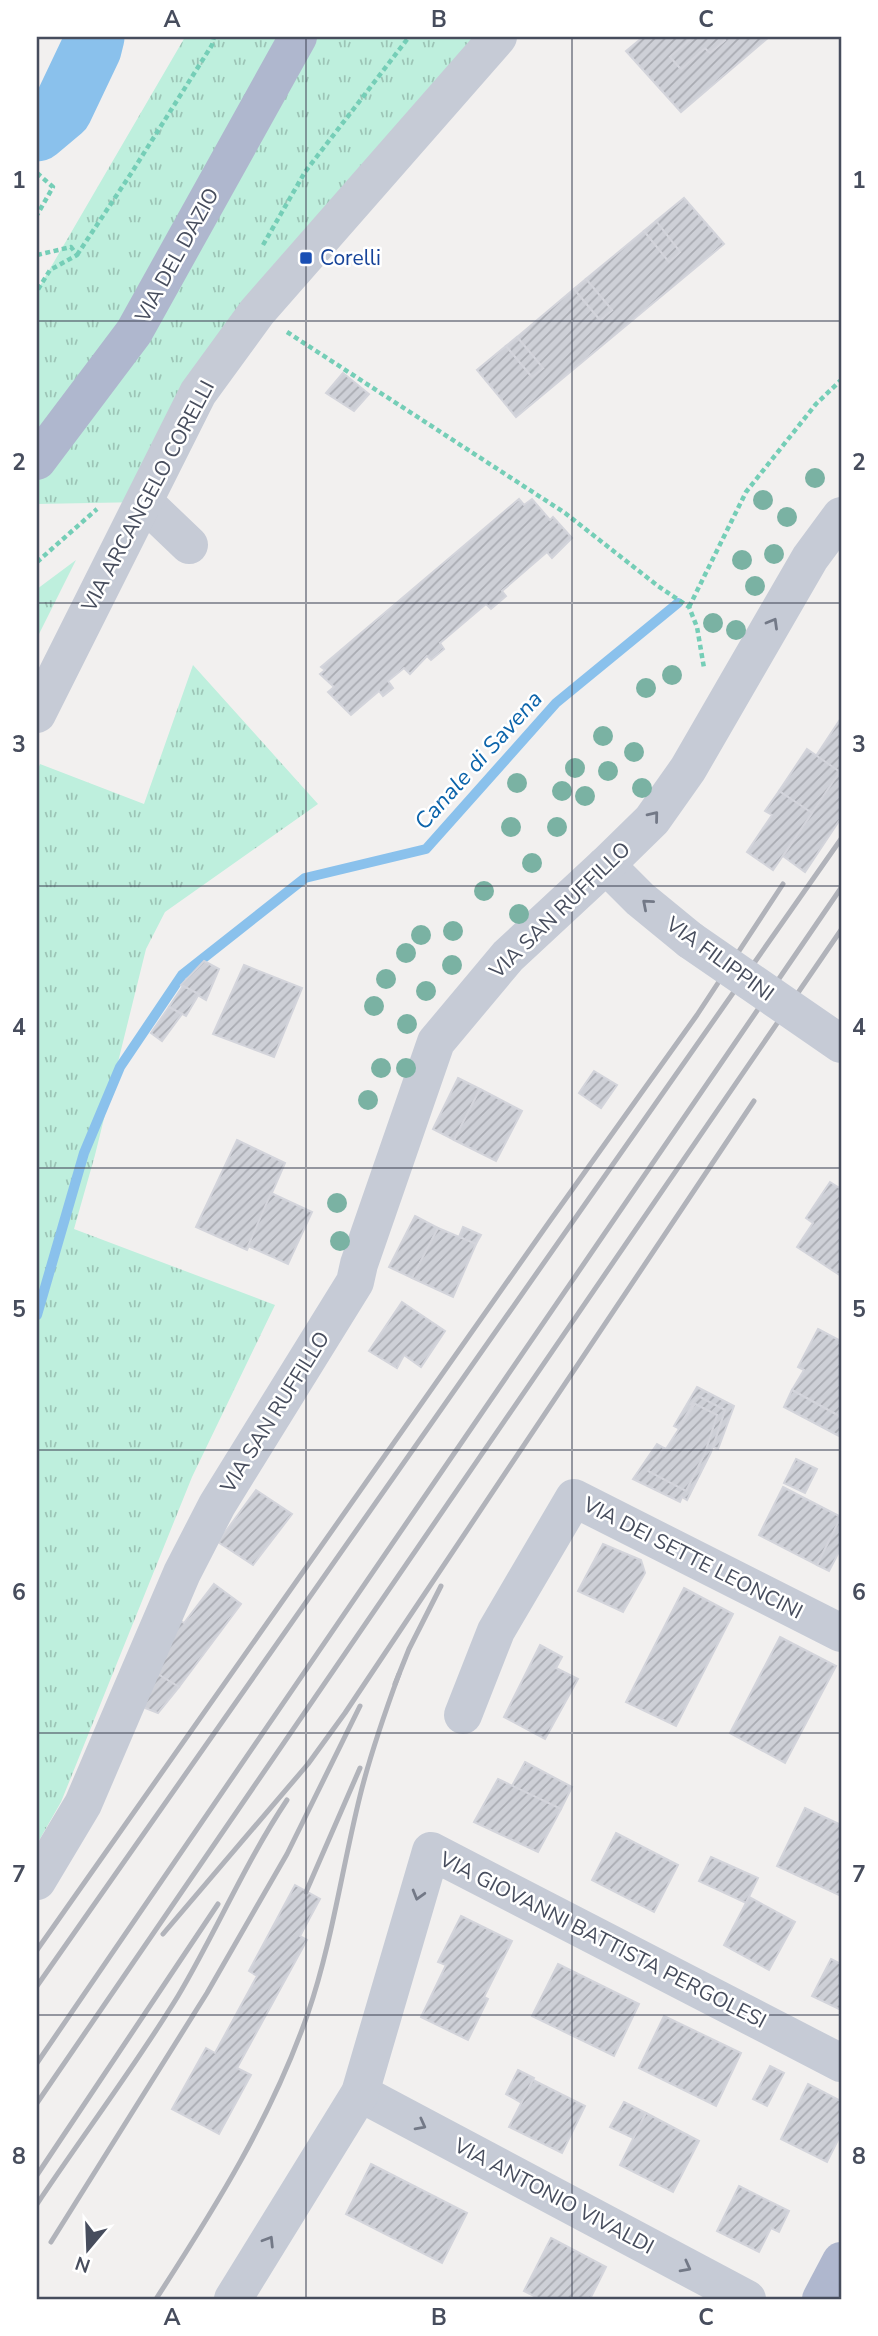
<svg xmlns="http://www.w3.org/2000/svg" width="878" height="2336" font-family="'Nunito Sans',sans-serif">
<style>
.grass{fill:url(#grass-tufts)}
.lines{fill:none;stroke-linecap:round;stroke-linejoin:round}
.stream{stroke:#8ac1ec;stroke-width:10}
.river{stroke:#8ac1ec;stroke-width:61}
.building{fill:url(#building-hatch);stroke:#d3d4db;stroke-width:2}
.path{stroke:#75ceb7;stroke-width:4.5;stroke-dasharray:5 3.5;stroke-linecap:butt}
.minor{stroke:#c6cbd6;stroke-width:38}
.major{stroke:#afb7ce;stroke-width:38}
.rail{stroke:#b1b3ba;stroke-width:5}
.minor-bridge{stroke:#c6cbd6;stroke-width:38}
.tree{fill:#7ab2a3}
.oneway{stroke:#737987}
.grid{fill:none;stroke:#474d5d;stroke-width:2;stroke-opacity:0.55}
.transit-dot{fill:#1a4fb4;stroke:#fff;stroke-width:2.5}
.labels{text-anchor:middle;stroke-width:5;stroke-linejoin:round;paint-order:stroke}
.street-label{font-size:21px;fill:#474d5d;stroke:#fff}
.transit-label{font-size:21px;fill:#164399;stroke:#fff;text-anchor:start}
.water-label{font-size:23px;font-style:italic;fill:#0c64ab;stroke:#fff}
.neatline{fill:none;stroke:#474d5d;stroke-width:2.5}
.grid-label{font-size:23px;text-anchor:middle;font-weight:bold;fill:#474d5d}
</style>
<defs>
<pattern id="grass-tufts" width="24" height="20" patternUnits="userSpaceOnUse" patternTransform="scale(1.75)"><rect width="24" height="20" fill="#beefdd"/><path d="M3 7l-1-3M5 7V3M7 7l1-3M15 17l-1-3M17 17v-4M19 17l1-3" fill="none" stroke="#9cc4b6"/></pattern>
<pattern id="building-hatch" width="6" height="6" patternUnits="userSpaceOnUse" patternTransform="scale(1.75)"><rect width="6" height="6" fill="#ced0d7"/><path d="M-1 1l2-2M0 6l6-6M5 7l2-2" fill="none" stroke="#a9abb2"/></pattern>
</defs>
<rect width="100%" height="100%" fill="#f2f0ef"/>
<!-- grass -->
<g class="grass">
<polygon points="185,37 508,37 234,354 144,502 37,504 37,291"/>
<polygon points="76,560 37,638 37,589"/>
<polygon points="193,665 318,804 165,912 146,949 95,1155 74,1229 275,1305 192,1477 61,1802 37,1844 37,772 40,764 144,804"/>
</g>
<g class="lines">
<!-- stream -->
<polyline class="stream" points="37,1315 84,1153 120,1067 182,975 305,878 426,849 556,703 678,603"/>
<!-- river -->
<polyline class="river" points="37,131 62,110 91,49 94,37"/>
</g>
<!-- building -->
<g class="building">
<polygon points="643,37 693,37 670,57 681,69 705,48 710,53 725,40 723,37 769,37 681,112 626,51"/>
<polygon points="693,37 723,37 725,40 710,53 705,48 681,69 670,57"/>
<polygon points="684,198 724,244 516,417 477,370 506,346 532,377 543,368 517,337 574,289 600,320 612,310 586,279 644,231 669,262 680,252 656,221"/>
<polygon points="656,221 680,252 669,262 644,231"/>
<polygon points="586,279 612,310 600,320 574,289"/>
<polygon points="517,337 543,368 532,377 506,346"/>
<polygon points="343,373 369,394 354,411 326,393"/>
<polygon points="519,499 524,505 532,499 550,520 553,517 572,538 552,558 547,552 502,591 506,596 491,609 486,604 440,643 444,649 431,660 427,656 410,674 404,668 388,681 393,688 383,696 379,691 351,715 328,692 334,687 320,674 325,670 321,667"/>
<polygon points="841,718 841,770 840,772 816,756"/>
<polygon points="807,749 840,772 812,813 779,791"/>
<polygon points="841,770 841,818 805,872 783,856"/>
<polygon points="779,791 812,813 773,870 747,852 772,815 765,811"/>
<polygon points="204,961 219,969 206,1000 181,985"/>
<polygon points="244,965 302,988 274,1057 213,1034"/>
<polygon points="183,986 199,994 186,1016 169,1007"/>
<polygon points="169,1007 182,1014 162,1041 151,1033"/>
<polygon points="594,1071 617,1085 601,1108 579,1093"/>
<polygon points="458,1078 480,1089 454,1140 433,1129"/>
<polygon points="480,1089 522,1111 496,1161 454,1140"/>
<polygon points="237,1140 285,1163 247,1250 196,1227"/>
<polygon points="830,1182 841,1189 841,1276 797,1247 813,1223 806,1218"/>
<polygon points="271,1193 312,1212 288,1264 248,1246"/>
<polygon points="415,1216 438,1228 412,1278 389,1267"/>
<polygon points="463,1227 481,1235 476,1244 459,1237"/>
<polygon points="438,1228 476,1244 453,1297 412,1278"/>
<polygon points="402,1302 445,1331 421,1367 404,1355 397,1368 369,1351"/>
<polygon points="818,1329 841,1341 841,1417 792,1390 804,1370 798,1367"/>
<polygon points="697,1387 734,1406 718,1449 713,1447 725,1410 698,1396 678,1428 674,1426"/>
<polygon points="792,1390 841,1417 841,1437 784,1407"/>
<polygon points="698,1396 725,1410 711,1452 687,1500 682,1497 680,1502 633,1479 657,1444 664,1448 648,1471 686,1491 705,1453 717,1415 695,1404 691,1404"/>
<polygon points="695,1404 717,1415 705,1453 686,1491 648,1471 664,1448 666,1449"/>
<polygon points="796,1459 817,1469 805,1493 784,1483"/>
<polygon points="783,1487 841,1517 817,1565 759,1535"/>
<polygon points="256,1490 292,1514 253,1565 218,1542"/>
<polygon points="841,1517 841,1548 829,1571 817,1565"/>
<polygon points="603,1544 641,1560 645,1573 623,1612 578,1591"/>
<polygon points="214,1584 241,1604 179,1687 156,1673 179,1620 184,1623"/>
<polygon points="684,1588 733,1614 676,1726 626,1702"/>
<polygon points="780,1637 836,1666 785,1763 730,1733"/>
<polygon points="540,1645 562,1657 556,1668 578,1679 545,1739 504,1717"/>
<polygon points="156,1673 179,1687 158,1713 140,1706"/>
<polygon points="525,1762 572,1787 561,1809 512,1786"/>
<polygon points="498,1779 561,1809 538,1852 474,1822"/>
<polygon points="805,1808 841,1825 841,1896 777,1866"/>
<polygon points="616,1833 678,1865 654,1912 592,1880"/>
<polygon points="711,1857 758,1878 746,1903 699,1881"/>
<polygon points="295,1885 320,1899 300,1936 307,1940 237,2068 251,2075 219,2134 172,2109 206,2048 215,2053 257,1976 249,1971"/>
<polygon points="749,1897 795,1922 769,1970 724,1945"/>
<polygon points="461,1916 512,1941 484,1997 488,1999 468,2040 421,2017 446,1965 438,1962"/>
<polygon points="831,1959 841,1964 841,2010 812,1996"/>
<polygon points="558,1964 639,2004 614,2056 532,2016"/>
<polygon points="664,2016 741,2053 716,2106 639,2068"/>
<polygon points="770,2066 784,2073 767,2106 753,2099"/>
<polygon points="518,2070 534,2078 522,2103 506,2094"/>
<polygon points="533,2080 585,2106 562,2153 509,2127"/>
<polygon points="808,2084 841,2101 841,2134 827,2162 781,2139"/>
<polygon points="624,2102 646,2113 633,2138 610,2127"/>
<polygon points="646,2113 699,2141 673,2192 620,2165"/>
<polygon points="371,2164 467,2213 442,2263 346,2214"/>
<polygon points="739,2186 789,2211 779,2232 771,2228 759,2252 717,2231"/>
<polygon points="551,2238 606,2267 590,2299 540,2299 524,2291"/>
</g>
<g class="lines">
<!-- path -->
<g class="path">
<polyline points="37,173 53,187 37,215"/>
<polyline points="263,245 305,172 409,37"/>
<polyline points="37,255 71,247 77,255 50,270 37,291"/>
<polyline points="77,255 132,172 212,45 214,37"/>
<polyline points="287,332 565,513 658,586 689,607 697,627 704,668"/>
<polyline points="37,562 97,509"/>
<polyline points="689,607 746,492 816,404 841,380"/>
</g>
<!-- minor -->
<g class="minor">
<polyline points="144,502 189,545"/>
<polyline points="37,714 198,393 257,312 498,37"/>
<polyline points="606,865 640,899 690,940"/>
<polyline points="463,1715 496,1631 574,1498 841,1633"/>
<polyline points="37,1881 83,1804 182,1573 217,1505 355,1282 359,1264 436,1042 508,956 606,865 652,820 688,769 810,558 841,516"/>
<polyline points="360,2093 747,2299"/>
<polyline points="233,2299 360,2093 431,1851 841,2063"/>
</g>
<!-- major -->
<g class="major">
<polyline points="37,461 134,332 298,37"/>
<polyline points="821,2299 841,2261"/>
</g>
<!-- rail -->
<g class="rail">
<polyline points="395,1684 409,1649 441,1586"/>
<polyline points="306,1892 360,1768"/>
<polyline points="163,1934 308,1764 345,1713 754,1101"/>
<polyline points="37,1950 552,1218 697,1015 783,884"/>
<polyline points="37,1986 841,839"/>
<polyline points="37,2063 841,888"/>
<polyline points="37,2103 841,930"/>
<polyline points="37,2175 218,1904"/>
<path d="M37 2204C83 2135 134 2068 178 1996 216 1932 245 1863 287 1800"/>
<polyline points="51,2242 207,1993 287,1854 360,1706"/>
<path d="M156 2299C215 2208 272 2117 308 2013 332 1943 342 1868 360 1796 370 1755 384 1715 399 1674"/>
</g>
<!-- minor-bridge -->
<polyline class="minor-bridge" points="690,940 841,1044"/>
</g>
<!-- trees -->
<g class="tree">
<circle cx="815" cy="478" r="10"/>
<circle cx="763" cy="500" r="10"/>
<circle cx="787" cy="517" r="10"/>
<circle cx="774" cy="554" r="10"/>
<circle cx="742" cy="560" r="10"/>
<circle cx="755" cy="586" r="10"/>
<circle cx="713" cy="623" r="10"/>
<circle cx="736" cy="630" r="10"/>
<circle cx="672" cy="675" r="10"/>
<circle cx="646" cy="688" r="10"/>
<circle cx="603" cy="736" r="10"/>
<circle cx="634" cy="752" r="10"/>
<circle cx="575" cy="768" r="10"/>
<circle cx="608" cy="771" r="10"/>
<circle cx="517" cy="783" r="10"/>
<circle cx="642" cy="788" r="10"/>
<circle cx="562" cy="791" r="10"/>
<circle cx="585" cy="796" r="10"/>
<circle cx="511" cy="827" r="10"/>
<circle cx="557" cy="827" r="10"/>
<circle cx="532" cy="863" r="10"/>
<circle cx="484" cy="891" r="10"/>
<circle cx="519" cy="914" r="10"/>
<circle cx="453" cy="931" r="10"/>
<circle cx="421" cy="935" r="10"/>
<circle cx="406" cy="953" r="10"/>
<circle cx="452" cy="965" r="10"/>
<circle cx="386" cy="979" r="10"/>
<circle cx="426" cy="991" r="10"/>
<circle cx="374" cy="1006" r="10"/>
<circle cx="407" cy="1024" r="10"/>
<circle cx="381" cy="1068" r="10"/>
<circle cx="406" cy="1068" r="10"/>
<circle cx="368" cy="1100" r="10"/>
<circle cx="337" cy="1203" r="10"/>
<circle cx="340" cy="1241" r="10"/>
</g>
<!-- one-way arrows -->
<defs><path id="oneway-chevron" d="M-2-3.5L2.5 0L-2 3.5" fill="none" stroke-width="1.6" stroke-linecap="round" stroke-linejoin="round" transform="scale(1.75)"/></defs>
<g class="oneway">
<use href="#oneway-chevron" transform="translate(773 623) rotate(-60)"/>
<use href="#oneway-chevron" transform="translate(654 816) rotate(-51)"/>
<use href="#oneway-chevron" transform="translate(647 904) rotate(-139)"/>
<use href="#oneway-chevron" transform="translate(418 1895) rotate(106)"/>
<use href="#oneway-chevron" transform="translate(421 2125) rotate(28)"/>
<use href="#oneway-chevron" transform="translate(269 2241) rotate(-58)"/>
<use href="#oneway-chevron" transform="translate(686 2267) rotate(28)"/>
</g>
<!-- grid -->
<path class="grid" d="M306 37V2299M572 37V2299M37 321H841M37 603H841M37 886H841M37 1168H841M37 1450H841M37 1733H841M37 2015H841"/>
<!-- markers -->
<rect class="transit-dot" x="299" y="251" width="14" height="14" rx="3.5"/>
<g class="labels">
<!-- street labels -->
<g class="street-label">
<text transform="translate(177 255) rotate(-61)" y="7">VIA DEL DAZIO</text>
<text transform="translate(148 496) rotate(-62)" y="7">VIA ARCANGELO CORELLI</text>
<text transform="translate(560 910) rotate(-44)" y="7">VIA SAN RUFFILLO</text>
<text transform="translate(720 959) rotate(36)" y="7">VIA FILIPPINI</text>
<text transform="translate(275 1412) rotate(-58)" y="7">VIA SAN RUFFILLO</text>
<text transform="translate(693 1558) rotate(27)" y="7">VIA DEI SETTE LEONCINI</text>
<text transform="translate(603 1940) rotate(27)" y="7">VIA GIOVANNI BATTISTA PERGOLESI</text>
<text transform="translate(554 2196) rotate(28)" y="7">VIA ANTONIO VIVALDI</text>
</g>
<!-- transit labels -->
<g class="transit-label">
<text x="320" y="265">Corelli</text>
</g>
<!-- water labels -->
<g class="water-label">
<text transform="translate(478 760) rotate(-48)" y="8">Canale di Savena</text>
</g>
</g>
<!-- border -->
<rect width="878" height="2336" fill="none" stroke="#ffffff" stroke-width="77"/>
<!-- north arrow -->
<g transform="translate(88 2249) rotate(199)" stroke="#ffffff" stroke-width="5" paint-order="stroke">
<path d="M0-5L12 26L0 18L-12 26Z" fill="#474d5d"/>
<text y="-10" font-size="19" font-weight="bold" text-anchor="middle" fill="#474d5d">N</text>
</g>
<rect x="38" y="38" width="802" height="2260" class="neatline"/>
<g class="grid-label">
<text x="172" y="27">A</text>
<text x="439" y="27">B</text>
<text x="706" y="27">C</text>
<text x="19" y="188">1</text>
<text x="859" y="188">1</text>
<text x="19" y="470">2</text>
<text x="859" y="470">2</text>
<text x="19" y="752">3</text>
<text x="859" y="752">3</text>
<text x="19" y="1035">4</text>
<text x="859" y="1035">4</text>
<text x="19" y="1317">5</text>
<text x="859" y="1317">5</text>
<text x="19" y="1600">6</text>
<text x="859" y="1600">6</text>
<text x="19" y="1882">7</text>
<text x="859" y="1882">7</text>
<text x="19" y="2164">8</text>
<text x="859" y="2164">8</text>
<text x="172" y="2325">A</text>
<text x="439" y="2325">B</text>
<text x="706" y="2325">C</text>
</g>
</svg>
